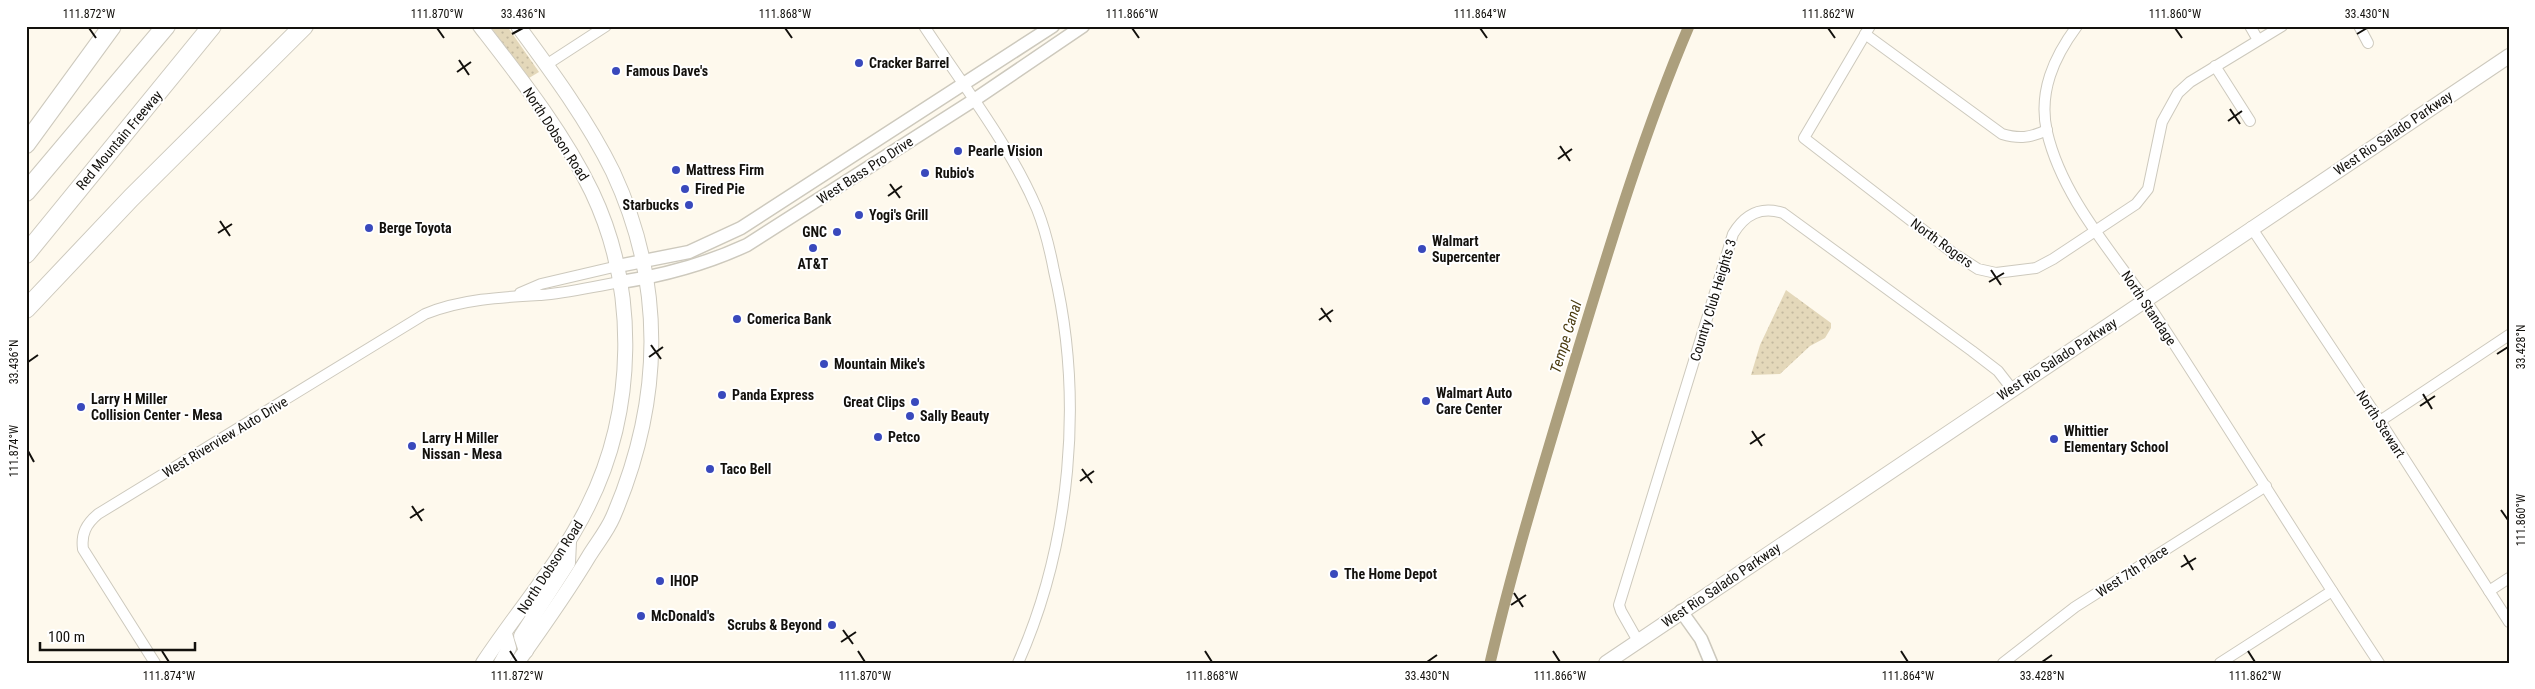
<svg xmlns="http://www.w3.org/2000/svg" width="2535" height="689" font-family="'Roboto Condensed',sans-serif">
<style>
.grass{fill:url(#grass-dots)}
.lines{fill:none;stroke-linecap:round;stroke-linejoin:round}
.canal{stroke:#ac9f7d;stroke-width:11}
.minor-casing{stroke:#cdc9bd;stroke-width:12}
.tertiary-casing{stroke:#cdc9bd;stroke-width:15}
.secondary-casing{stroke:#cdc9bd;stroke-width:16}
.motorway-casing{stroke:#cdc9bd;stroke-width:20}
.minor{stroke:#fff;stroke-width:10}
.tertiary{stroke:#fff;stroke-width:12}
.secondary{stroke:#fff;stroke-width:14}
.motorway{stroke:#fff;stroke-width:18}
.ticks{fill:none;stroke:#13110d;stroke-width:2}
.poi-dot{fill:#3949bc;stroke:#fff;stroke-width:2}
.labels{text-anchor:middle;stroke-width:4;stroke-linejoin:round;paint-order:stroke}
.poi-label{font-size:14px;font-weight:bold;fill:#13110d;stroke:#fff;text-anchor:start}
.street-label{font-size:14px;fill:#13110d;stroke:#fff}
.water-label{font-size:15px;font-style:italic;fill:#4a3b0f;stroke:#fff}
.neatline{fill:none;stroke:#13110d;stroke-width:2}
.ticks-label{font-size:12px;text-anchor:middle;fill:#13110d}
</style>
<defs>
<pattern id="grass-dots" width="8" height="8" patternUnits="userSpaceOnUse" patternTransform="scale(1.25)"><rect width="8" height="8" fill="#e4d8ba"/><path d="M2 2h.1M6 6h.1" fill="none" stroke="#c3b89f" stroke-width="1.8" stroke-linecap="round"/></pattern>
</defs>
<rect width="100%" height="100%" fill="#fef9ed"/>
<!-- grass -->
<g class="grass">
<polygon points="490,26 507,26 539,72 529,78"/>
<polygon points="1786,290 1831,323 1831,328 1825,338 1810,346 1780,374 1751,375 1760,345"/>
</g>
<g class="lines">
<!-- canal -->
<path class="canal" d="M1490 663C1514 560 1545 460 1575 360 1609 248 1643 134 1689 26"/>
<!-- minor casing -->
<g class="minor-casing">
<g id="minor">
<path d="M924 26C962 84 1010 145 1037 209 1045 229 1050 250 1054 271 1084 398 1071 544 1018 663"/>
<polyline points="1870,26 1804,138 1953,253 1978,269 1996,273 2036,268 2053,259 2136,204 2148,189 2162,122 2178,93 2190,82 2282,26"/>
<path d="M2077 26C2054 57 2038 92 2047 132 2063 201 2118 258 2156 316 2231 431 2303 548 2379 663"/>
<polyline points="2250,26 2258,40"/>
<polyline points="2359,26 2368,43"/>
<path d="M1865 34 2002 134C2019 139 2030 138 2047 130"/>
<polyline points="546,65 606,26"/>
<polyline points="2215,66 2250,121"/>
<polyline points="2251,227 2380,421 2509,622"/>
<polyline points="520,293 541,284 618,266"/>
<polyline points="2380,421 2509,335"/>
<polyline points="2489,591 2509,578"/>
<path d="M1638 641 1621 611 1619 605 1733 234C1745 214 1761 206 1783 213L1972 351 1998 371 2012 389"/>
<path d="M155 663 83 549C81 534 86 524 98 514L425 314C461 299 503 297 541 295 568 293 595 286 621 282"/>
<polyline points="2003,663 2075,607 2266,486"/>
<polyline points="2220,663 2332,591"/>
</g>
</g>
<!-- tertiary casing -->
<g class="tertiary-casing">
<g id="tertiary">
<polyline points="618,266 689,252 741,228 1053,26"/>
<path d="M621 282C666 275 706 264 747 245L974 100 1083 26"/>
<polyline points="1681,611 1701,639 1711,663"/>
</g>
</g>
<!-- secondary casing -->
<g class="secondary-casing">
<g id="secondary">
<path d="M480 26C521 79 563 132 592 192 638 289 636 410 588 506 560 563 518 610 483 663"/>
<polyline points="526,651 521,636 568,563 569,542"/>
<polyline points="501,663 509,648 505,634"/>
<path d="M517 663C542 628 567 593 589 556 597 543 607 531 613 517 662 403 666 286 613 172 588 121 552 72 518 26"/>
<polyline points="1606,663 2509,56"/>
</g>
</g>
<!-- motorway casing -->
<g class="motorway-casing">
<g id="motorway">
<polyline points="26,144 112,26"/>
<polyline points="26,192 166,26"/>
<polyline points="26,254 212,26"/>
<polyline points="26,309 131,198 304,26"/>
</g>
</g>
<!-- minor -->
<use href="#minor" class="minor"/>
<!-- tertiary -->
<use href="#tertiary" class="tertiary"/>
<!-- secondary -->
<use href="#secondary" class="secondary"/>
<!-- motorway -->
<use href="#motorway" class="motorway"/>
</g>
<!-- ticks -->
<path class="ticks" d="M89 28 96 38M437 28 444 38M785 28 792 38M1132 28 1139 38M1480 28 1487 38M1828 28 1835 38M2175 28 2182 38M512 34 523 28M2357 34 2367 28M459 60 469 75M457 72 471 62M2230 109 2240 124M2228 121 2242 111M1560 146 1570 161M1558 159 1572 149M890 184 900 198M888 196 902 186M220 221 230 236M218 233 232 224M1991 270 2001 285M1989 282 2004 273M1321 308 1331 322M1319 320 1333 310M651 345 661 359M2497 354 2508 347M649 357 663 347M28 362 38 355M2423 394 2432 409M2420 406 2435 396M1752 431 1762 446M1750 444 1765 434M28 451 34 462M1082 469 1092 483M1080 481 1094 471M412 506 422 521M2501 510 2508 520M410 518 424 509M2184 555 2193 570M2181 567 2196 558M1514 593 1523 607M1511 605 1526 595M843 630 853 644M841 642 856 632M162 651 169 662M510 651 517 662M858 651 865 662M1205 651 1212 662M1553 651 1560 662M1901 651 1908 662M2248 651 2255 662M1427 662 1437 655M2042 662 2052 655"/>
<!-- markers -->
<g class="poi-dot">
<circle cx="859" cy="63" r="5"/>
<circle cx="616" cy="71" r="5"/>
<circle cx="958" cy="151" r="5"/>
<circle cx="676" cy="170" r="5"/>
<circle cx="925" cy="173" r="5"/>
<circle cx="685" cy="189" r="5"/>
<circle cx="689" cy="205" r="5"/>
<circle cx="859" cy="215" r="5"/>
<circle cx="369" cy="228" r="5"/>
<circle cx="837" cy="232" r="5"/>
<circle cx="813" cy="248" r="5"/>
<circle cx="1422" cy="249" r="5"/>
<circle cx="737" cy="319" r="5"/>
<circle cx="824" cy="364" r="5"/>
<circle cx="722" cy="395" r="5"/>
<circle cx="1426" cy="401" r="5"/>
<circle cx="915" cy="402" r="5"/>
<circle cx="81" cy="407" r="5"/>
<circle cx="910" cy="416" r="5"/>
<circle cx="878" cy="437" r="5"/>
<circle cx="2054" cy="439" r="5"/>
<circle cx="412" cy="446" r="5"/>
<circle cx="710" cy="469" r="5"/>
<circle cx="1334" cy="574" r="5"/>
<circle cx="660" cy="581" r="5"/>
<circle cx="641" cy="616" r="5"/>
<circle cx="832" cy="625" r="5"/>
</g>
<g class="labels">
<!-- poi labels -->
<g class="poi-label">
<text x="869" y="68">Cracker Barrel</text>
<text x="626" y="76">Famous Dave's</text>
<text x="968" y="156">Pearle Vision</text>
<text x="686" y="175">Mattress Firm</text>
<text x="935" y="178">Rubio's</text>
<text x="695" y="194">Fired Pie</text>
<text x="679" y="210" text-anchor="end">Starbucks</text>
<text x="869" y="220">Yogi's Grill</text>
<text x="379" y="233">Berge Toyota</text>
<text x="827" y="237" text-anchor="end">GNC</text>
<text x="1432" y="246">Walmart<tspan x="1432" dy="16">Supercenter</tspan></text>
<text x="813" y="269" text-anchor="middle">AT&amp;T</text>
<text x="747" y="324">Comerica Bank</text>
<text x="834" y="369">Mountain Mike's</text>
<text x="1436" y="398">Walmart Auto<tspan x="1436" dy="16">Care Center</tspan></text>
<text x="732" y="400">Panda Express</text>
<text x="91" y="404">Larry H Miller<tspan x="91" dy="16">Collision Center - Mesa</tspan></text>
<text x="905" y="407" text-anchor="end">Great Clips</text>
<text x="920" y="421">Sally Beauty</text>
<text x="2064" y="436">Whittier<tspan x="2064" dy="16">Elementary School</tspan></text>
<text x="888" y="442">Petco</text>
<text x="422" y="443">Larry H Miller<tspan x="422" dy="16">Nissan - Mesa</tspan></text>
<text x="720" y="474">Taco Bell</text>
<text x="1344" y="579">The Home Depot</text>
<text x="670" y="586">IHOP</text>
<text x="651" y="621">McDonald's</text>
<text x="822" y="630" text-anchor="end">Scrubs &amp; Beyond</text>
</g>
<!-- street labels -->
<g class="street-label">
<text transform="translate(2393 133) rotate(-34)" y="5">West Rio Salado Parkway</text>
<text transform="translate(556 134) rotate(57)" y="5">North Dobson Road</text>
<text transform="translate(119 140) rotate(-50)" y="5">Red Mountain Freeway</text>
<text transform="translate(865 170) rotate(-33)" y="5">West Bass Pro Drive</text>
<text transform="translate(1942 243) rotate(36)" y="5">North Rogers</text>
<text transform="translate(1713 300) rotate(-73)" y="5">Country Club Heights 3</text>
<text transform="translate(2149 308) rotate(56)" y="5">North Standage</text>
<text transform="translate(2057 359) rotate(-33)" y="5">West Rio Salado Parkway</text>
<text transform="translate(2381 424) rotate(57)" y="5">North Stewart</text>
<text transform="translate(225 437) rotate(-31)" y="5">West Riverview Auto Drive</text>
<text transform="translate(550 567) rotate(-57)" y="5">North Dobson Road</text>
<text transform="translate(2132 571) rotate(-33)" y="5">West 7th Place</text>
<text transform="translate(1721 585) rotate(-34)" y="5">West Rio Salado Parkway</text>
</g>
<!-- water labels -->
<g class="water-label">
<text transform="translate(1566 337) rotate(-73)" y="5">Tempe Canal</text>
</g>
</g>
<!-- border -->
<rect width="2535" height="689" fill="none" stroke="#ffffff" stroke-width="55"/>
<!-- scale -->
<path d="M40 642v8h155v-8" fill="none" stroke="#13110d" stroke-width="2.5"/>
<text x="48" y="642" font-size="15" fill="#13110d" stroke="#ffffff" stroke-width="4" paint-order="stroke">100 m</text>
<rect x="28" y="28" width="2480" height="634" class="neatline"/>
<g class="ticks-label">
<text x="89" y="18">111.872°W</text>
<text x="437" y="18">111.870°W</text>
<text x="523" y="18">33.436°N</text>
<text x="785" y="18">111.868°W</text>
<text x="1132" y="18">111.866°W</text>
<text x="1480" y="18">111.864°W</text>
<text x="1828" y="18">111.862°W</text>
<text x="2175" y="18">111.860°W</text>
<text x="2367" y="18">33.430°N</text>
<text transform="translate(2521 347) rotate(-90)" y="4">33.428°N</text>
<text transform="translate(14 362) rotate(-90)" y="4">33.436°N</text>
<text transform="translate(14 451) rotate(-90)" y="4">111.874°W</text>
<text transform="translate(2521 520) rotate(-90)" y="4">111.860°W</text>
<text x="169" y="680">111.874°W</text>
<text x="517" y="680">111.872°W</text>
<text x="865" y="680">111.870°W</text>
<text x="1212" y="680">111.868°W</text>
<text x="1427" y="680">33.430°N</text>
<text x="1560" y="680">111.866°W</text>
<text x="1908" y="680">111.864°W</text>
<text x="2042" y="680">33.428°N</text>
<text x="2255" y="680">111.862°W</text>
</g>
</svg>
